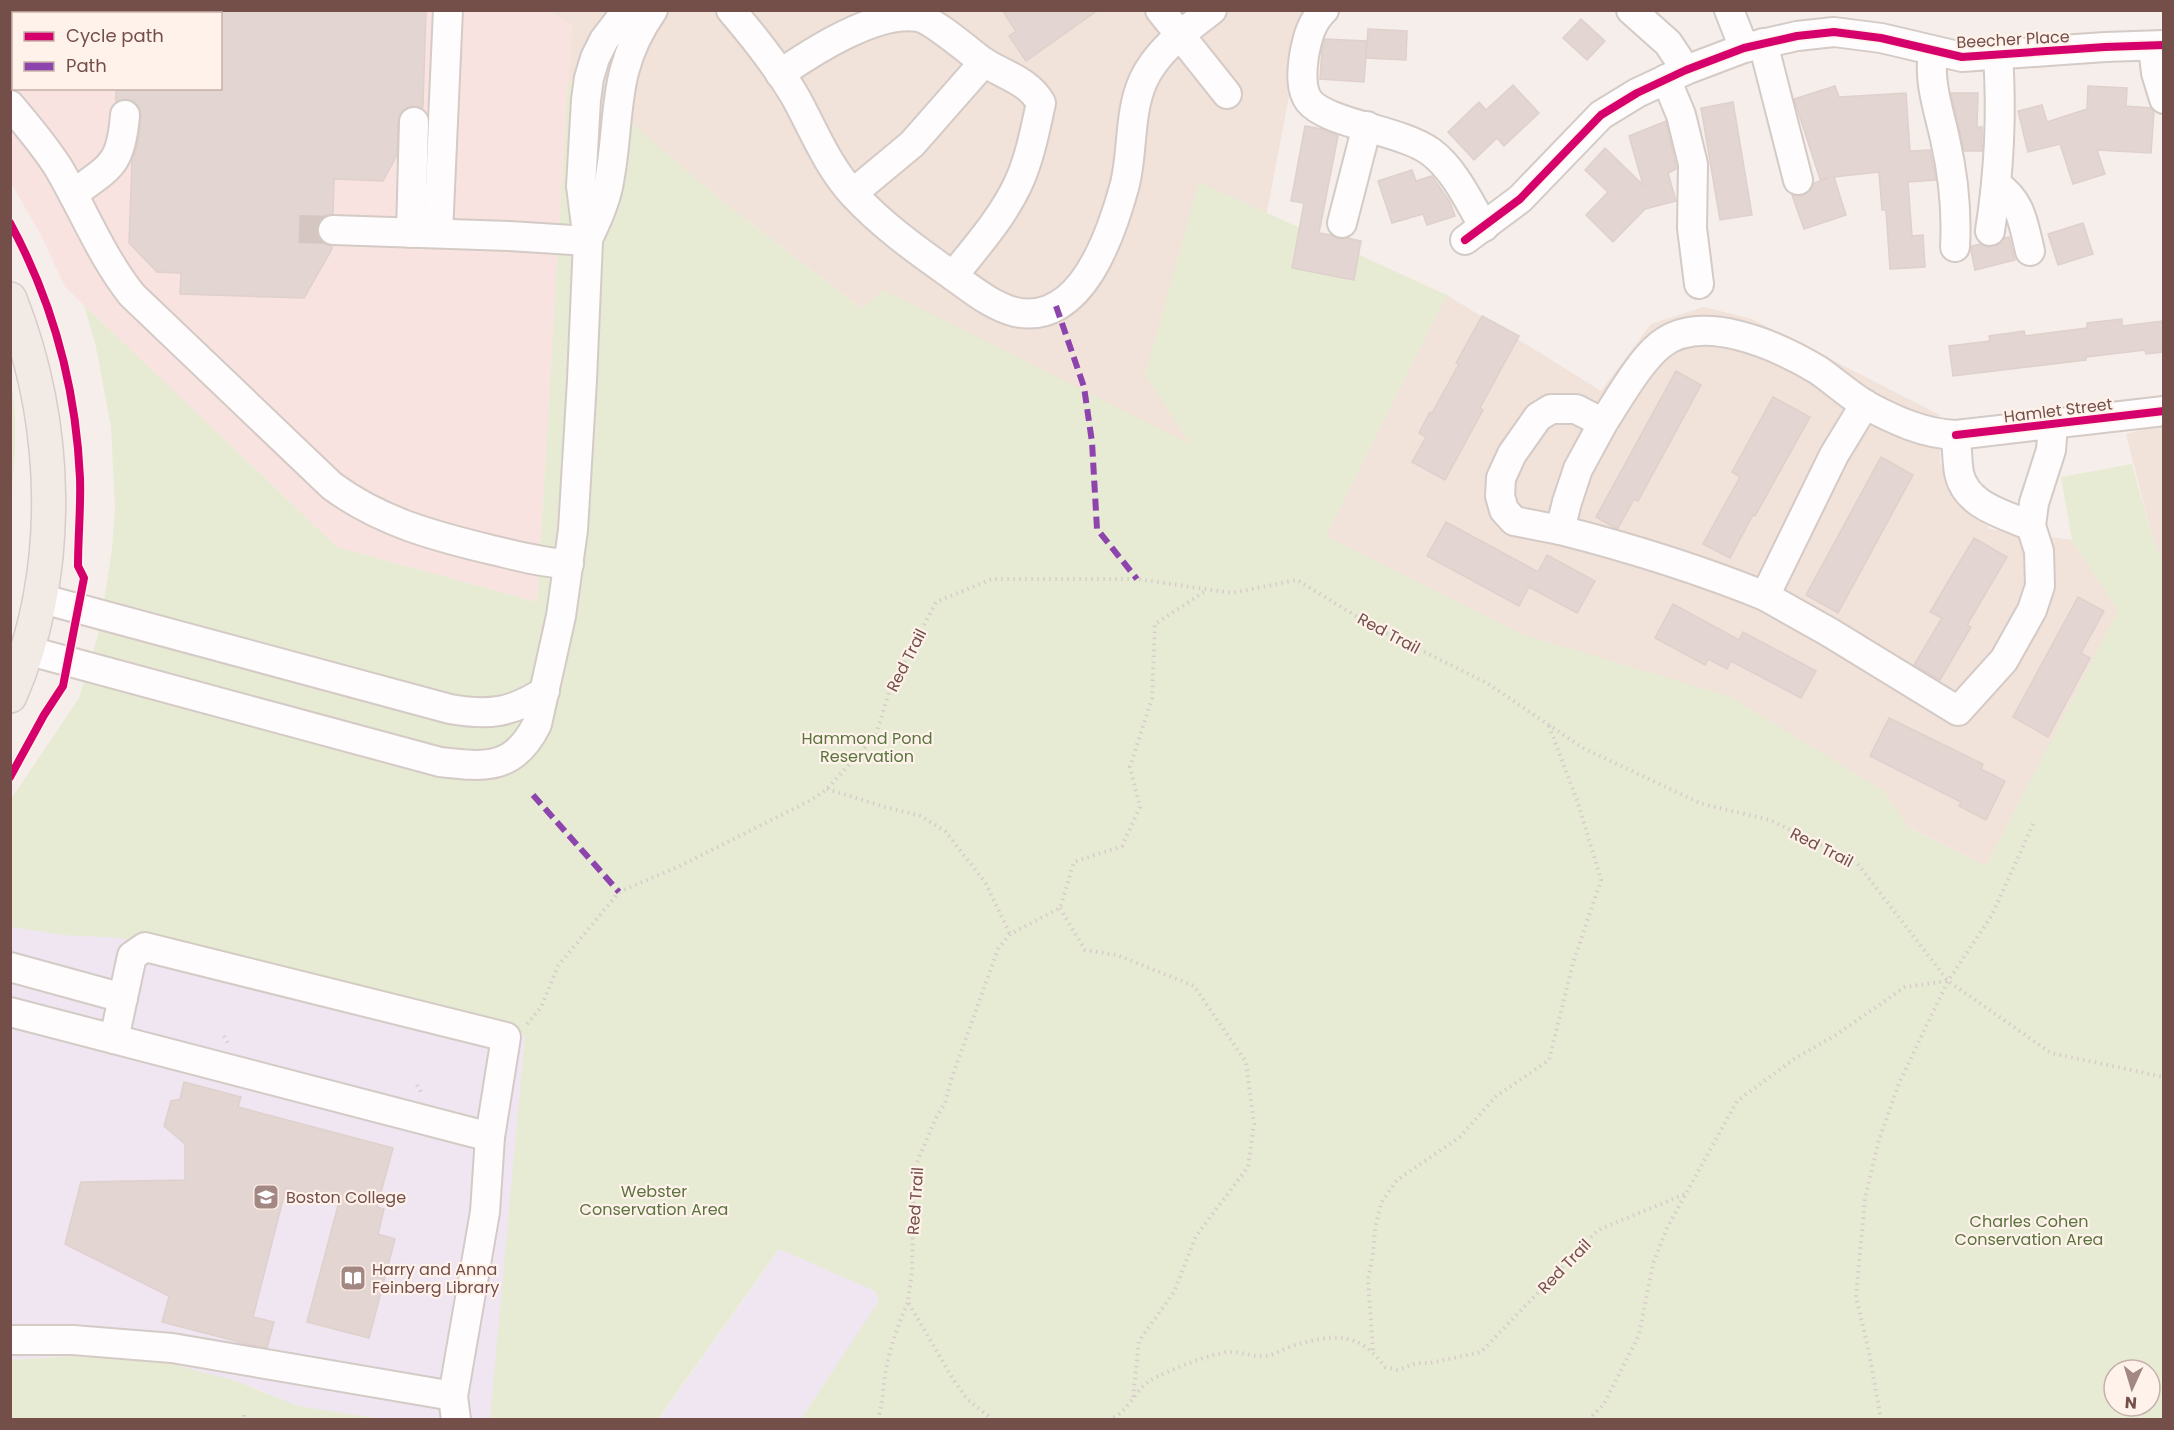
<svg xmlns="http://www.w3.org/2000/svg" width="2174" height="1430" font-family="Poppins,sans-serif">
<style>
.residential{fill:#f1e2da}
.commercial{fill:#f9e3e0;fill-rule:evenodd}
.education{fill:#efe6f2}
.green{fill:#e7ebd4;fill-rule:evenodd}
.building{fill:#e3d5d1;stroke:#dfd0cc;stroke-width:1.5}
.lines{fill:none;stroke-linecap:round;stroke-linejoin:round}
.minor-tunnel{stroke:#d6c6c2;stroke-width:28;stroke-dasharray:28 14;stroke-linecap:butt}
.minor-casing{stroke:#d4cac6;stroke-width:32}
.major-casing{stroke:#d8cbc9;stroke-width:36}
.path{stroke:#d8cccb;stroke-width:4;stroke-dasharray:1.5 4.5;stroke-linecap:butt}
.minor{stroke:#fefcfc;stroke-width:28}
.major{stroke:#f2eae5;stroke-width:33}
.quiet{stroke:#8e44ad;stroke-width:6;stroke-dasharray:12 6;stroke-linecap:butt}
.cycleway-casing{stroke:#fff2ea;stroke-width:11}
.cycleway{stroke:#d6006c;stroke-width:8}
.labels{text-anchor:middle;stroke-width:4.5;stroke-linejoin:round;paint-order:stroke}
.street-label{font-size:16px;fill:#744f4a;stroke:#fff2ea}
.park-label{font-size:16px;fill:#5a743f;stroke:#fff2ea}
.poi-label{font-size:16px;fill:#744f4a;stroke:#fff2ea;text-anchor:start}
</style>
<rect width="100%" height="100%" fill="#f6eeea"/>
<!-- residential -->
<g class="residential">
<polygon points="547,11 1305,11 1223,445 1198,516 982,396 861,308 722,201 625,119 568,80 572,26"/>
<polygon points="1447,295 1601,391 1651,324 1704,307 1752,319 1940,415 1940,463 1956,494 1990,529 2072,540 2119,611 1986,866 1326,536"/>
<polygon points="2163,424 2163,564 2152,536 2126,434"/>
</g>
<!-- commercial -->
<path class="commercial" d="M547 10 572 25 537 602 337 547 65 287 41 235 11 183V11ZM14 14H220V88H14Z"/>
<!-- education -->
<g class="education">
<polygon points="11,911 540,1038 497,1419 322,1419 267,1393 236,1381 106,1356 73,1356 11,1360"/>
<polygon points="795,1227 873,1288 879,1302 817,1419 658,1420"/>
</g>
<!-- green -->
<g class="green">
<path d="M568 80 625 118 722 201 862 309 884 290 1190 444 1145 375 1199 182 1447 295 1326 536 1524 635 1729 696 1884 791 1909 828 1986 866 2118 611 2072 540 2061 477 2132 464 2152 536 2164 564 2163 1419H801L879 1301 875 1291 779 1249 658 1419H490L525 1035 121 938 64 935 11 927V799L79 698 100 628 112 549 115 508 111 427 96 347 84 305 337 547 537 602ZM2114 1370H2150V1406H2114Z"/>
<path d="M11 379C18 418 15 460 11 500Z"/>
<polygon points="73,1356 139,1359 172,1364 236,1381 298,1406 382,1419 11,1420 11,1360"/>
</g>
<!-- building -->
<g class="building">
<polygon points="220,10 426,10 423,106 422,108 415,106 407,107 400,114 398,122 397,155 383,181 334,179 333,214 326,215 319,221 317,230 319,238 325,244 332,246 332,249 304,298 180,294 181,273 157,272 129,243 132,161 137,148 141,116 140,108 134,101 126,99 116,102 116,88 220,88"/>
<polygon points="1002,10 1098,10 1026,61 1009,36 1016,31"/>
<polygon points="1581,19 1605,41 1587,60 1563,38"/>
<polygon points="1368,29 1407,31 1406,60 1366,58"/>
<polygon points="1325,39 1367,41 1364,82 1320,79 1322,50"/>
<polygon points="1513,85 1539,113 1504,146 1497,138 1474,160 1448,132 1479,102 1486,110"/>
<polygon points="1835,86 1839,97 1906,93 1910,151 1930,150 1936,180 1908,182 1912,236 1923,235 1925,267 1890,269 1886,210 1882,210 1879,172 1834,177 1846,215 1804,229 1792,195 1803,196 1810,191 1814,183 1828,178 1820,179 1794,99"/>
<polygon points="2088,86 2127,88 2126,106 2151,108 2154,112 2151,153 2097,150 2105,174 2073,184 2060,144 2028,152 2018,111 2042,105 2047,122 2087,109"/>
<polygon points="1951,93 1978,93 1977,127 1982,127 1982,151 1964,151"/>
<polygon points="1733,102 1752,215 1720,220 1701,108"/>
<polygon points="1666,121 1676,166 1676,169 1668,173 1676,201 1645,209 1613,242 1586,215 1608,192 1585,170 1605,148 1643,185 1629,136"/>
<polygon points="1305,126 1322,129 1338,136 1319,233 1331,235 1338,239 1348,238 1361,241 1354,280 1292,268 1304,203 1291,201"/>
<polygon points="1412,170 1416,181 1432,176 1450,202 1455,216 1427,225 1423,214 1392,223 1378,181"/>
<polygon points="2083,223 2093,254 2058,265 2048,234"/>
<polygon points="2009,237 2015,260 1975,270 1971,251 1972,246 1980,244 1987,247 1996,246 2004,238"/>
<polygon points="1482,316 1519,336 1480,408 1483,410 1445,480 1412,462 1426,437 1419,433 1430,412 1432,413 1459,364 1456,363"/>
<polygon points="2122,319 2122,326 2163,321 2163,352 2146,354 2145,350 2086,357 2086,360 1953,376 1949,346 1990,341 1989,336 2024,331 2025,336 2087,328 2087,323"/>
<polygon points="1676,371 1701,385 1638,501 1634,499 1618,528 1615,528 1596,517"/>
<polygon points="1773,397 1810,417 1755,516 1753,515 1730,558 1703,544 1740,477 1732,472"/>
<polygon points="1881,457 1913,475 1838,613 1806,595"/>
<polygon points="1446,522 1538,572 1547,555 1595,581 1577,613 1529,587 1519,606 1427,556"/>
<polygon points="1974,538 2007,557 1967,625 1971,627 1940,680 1914,665 1942,618 1930,612"/>
<polygon points="2078,597 2104,611 2081,653 2090,658 2048,737 2013,717"/>
<polygon points="1673,604 1739,640 1743,632 1816,671 1801,698 1731,661 1727,669 1708,659 1705,665 1655,638"/>
<polygon points="1889,718 1983,764 1981,769 2005,781 1986,820 1959,806 1961,802 1870,756"/>
<polygon points="184,1082 241,1097 238,1107 393,1148 377,1207 384,1209 378,1234 395,1239 369,1338 307,1322 339,1202 286,1188 253,1317 274,1322 267,1348 243,1343 162,1322 169,1296 65,1244 81,1182 185,1180 185,1144 164,1126 171,1101 180,1099"/>
</g>
<g class="lines">
<!-- minor-tunnel -->
<polyline class="minor-tunnel" points="299,229 333,230"/>
<!-- minor casing -->
<g class="minor-casing">
<g id="minor">
<path d="M731 10C754 37 778 67 796 98 814 131 828 167 854 195 882 225 915 249 949 273 969 287 991 306 1015 312 1082 327 1112 232 1125 184 1133 151 1129 112 1143 81 1157 50 1186 30 1212 10"/>
<polyline points="1160,10 1227,94"/>
<path d="M1324 10C1311 22 1307 39 1304 56 1302 70 1300 89 1309 101 1327 124 1402 130 1431 152 1455 170 1469 202 1484 227"/>
<polyline points="1631,10 1668,43 1686,70"/>
<polyline points="1729,10 1744,48"/>
<polyline points="1763,43 1798,180"/>
<polyline points="2153,46 2156,73 2164,99"/>
<path d="M1933 52C1928 81 1939 111 1945 139 1953 174 1957 212 1955 247"/>
<path d="M780 74C813 51 877 10 918 17 931 19 969 51 982 61 1003 75 1028 80 1041 103 1035 130 1030 158 1018 184 1002 218 976 247 953 276"/>
<polyline points="1666,79 1681,115 1693,164 1692,228 1699,284"/>
<path d="M10 105C27 125 44 145 58 167 83 209 101 256 132 295L332 486C381 522 434 536 492 550 518 556 543 563 569 564"/>
<path d="M1996 184C2022 202 2023 223 2030 251"/>
<polyline points="853,193 912,144 984,62"/>
<path d="M73 194C111 166 121 165 125 115"/>
<polyline points="1342,223 1367,126"/>
<polyline points="333,230 509,236 588,241"/>
<path d="M1990 231C1999 173 2002 113 1998 55"/>
<polyline points="411,233 414,122"/>
<polyline points="438,233 448,10"/>
<path d="M588 239C596 222 604 205 608 187 622 119 609 73 653 10"/>
<polyline points="1465,240 1520,199 1601,115 1637,93 1686,70 1744,48 1797,36 1834,32 1881,38 1962,57 2105,47 2164,45"/>
<path d="M1603 423 1578 469 1567 502 1560 530 1514 521 1504 510 1500 496 1501 478 1512 454 1538 417 1551 409H1576L1603 423C1618 400 1639 362 1660 345 1702 311 1778 346 1818 370 1834 381 1849 395 1866 405 1894 420 1924 434 1956 435L2164 411"/>
<path d="M1956 435C1957 448 1957 461 1959 473 1966 506 2004 514 2031 526"/>
<path d="M1560 530C1631 548 1698 569 1765 596L1834 455 1865 404"/>
<polyline points="1765,596 1829,632 1958,711 2004,660 2032,610 2040,586 2039,551 2031,526 2034,503 2051,450 2053,425"/>
<path d="M39 598 450 709C488 716 512 713 545 691"/>
<path d="M26 650 440 762C485 767 514 771 537 724L561 616 573 530 582 380 588 241 581 186 586 100 589 78 595 58 604 40 627 10"/>
<polyline points="10,967 123,998"/>
<polyline points="10,1012 490,1137"/>
<polyline points="114,1039 132,956 145,947 506,1037 490,1137 485,1212 453,1396 456,1420"/>
<polyline points="10,1340 73,1340 172,1348 453,1396"/>
</g>
</g>
<!-- major casing -->
<g class="major-casing">
<path id="major" d="M10 299C59 423 64 572 10 696"/>
</g>
<!-- path -->
<g class="path">
<polyline points="827,789 885,807 921,816 945,831 985,882 1010,934"/>
<polyline points="1060,908 1085,950 1117,955 1194,986 1246,1062 1254,1124 1248,1167 1196,1236 1174,1292 1139,1341 1133,1398"/>
<polyline points="527,1024 541,1007 558,966 619,892 682,865 811,800 827,789 876,735 889,692 936,602 992,579 1137,579 1232,593 1297,580 1374,627 1487,683 1583,748 1702,804 1770,820 1857,863 1948,981 2051,1053 2164,1077"/>
<polyline points="224,1036 228,1043"/>
<polyline points="417,1085 422,1094"/>
<polyline points="1373,1350 1368,1280 1373,1253 1375,1229 1381,1203 1397,1180 1460,1137 1495,1097 1549,1060 1573,963 1601,880 1578,803 1549,726"/>
<polyline points="244,1415 244,1420"/>
<path d="M877 1420C883 1405 883 1389 885 1374 890 1349 897 1325 908 1303"/>
<polyline points="993,1420 967,1399 953,1379 908,1302 912,1270 914,1169 935,1120 945,1103 952,1077 998,949 1010,934 1060,908 1074,862 1122,846 1140,807 1130,767 1152,698 1155,624 1207,590"/>
<path d="M1108 1420C1128 1414 1134 1390 1151 1380 1167 1371 1211 1353 1229 1352 1241 1351 1254 1358 1266 1356 1274 1355 1283 1349 1292 1346 1333 1334 1358 1330 1385 1367L1398 1370 1417 1363H1430L1481 1352 1598 1230 1685 1194"/>
<polyline points="1588,1420 1604,1404 1639,1335 1653,1264 1667,1228 1737,1101 1794,1059 1834,1036 1905,987 1947,981"/>
<polyline points="1881,1420 1869,1352 1856,1297 1865,1198 1879,1140 1899,1083 1948,981 1992,915 2034,822"/>
</g>
<!-- minor -->
<use href="#minor" class="minor"/>
<!-- major -->
<use href="#major" class="major"/>
<!-- quiet -->
<g class="quiet">
<polyline points="1056,306 1084,387 1092,442 1097,529 1137,579"/>
<polyline points="533,795 619,892"/>
</g>
<!-- cycleway casing -->
<g class="cycleway-casing">
<g id="cycleway">
<path d="M10 223C53 302 76 389 80 478 81 507 78 537 78 566L84 578 63 686 44 715 10 777"/>
<polyline points="1465,240 1520,199 1601,115 1637,93 1686,70 1744,48 1797,36 1834,32 1881,38 1962,57 2105,47 2164,45"/>
<polyline points="1956,435 2164,411"/>
</g>
</g>
<!-- cycleway -->
<use href="#cycleway" class="cycleway"/>
</g>
<!-- icons -->
<defs>
<g id="university-square" transform="scale(1.35)"><rect x="-9" y="-9" width="18" height="18" rx="4" fill="#a28782" stroke="#fff2ea"/><path d="M0-5L7-2L0 1L-7-2ZM-4 1L0 2.5L4 1V4Q0 6-4 4Z" fill="#fff"/></g>
<g id="library-square" transform="scale(1.35)"><rect x="-9" y="-9" width="18" height="18" rx="4" fill="#a28782" stroke="#fff2ea"/><path d="M-6-4Q-3-5.5-.7-3.5V5Q-3 3-6 4ZM6-4Q3-5.5 .7-3.5V5Q3 3 6 4Z" fill="#fff"/></g>
</defs>
<g fill-rule="evenodd">
<use href="#university-square" x="266" y="1197"/>
<use href="#library-square" x="353" y="1278"/>
</g>
<g class="labels">
<!-- street labels -->
<g class="street-label">
<text transform="translate(2013 39) rotate(-3)" y="6">Beecher Place</text>
<text transform="translate(2058 410) rotate(-7)" y="6">Hamlet Street</text>
<text transform="translate(1389 633) rotate(28)" y="6">Red Trail</text>
<text transform="translate(906 660) rotate(-63)" y="6">Red Trail</text>
<text transform="translate(1822 847) rotate(27)" y="6">Red Trail</text>
<text transform="translate(915 1201) rotate(-86)" y="6">Red Trail</text>
<text transform="translate(1564 1266) rotate(-46)" y="6">Red Trail</text>
</g>
<!-- park labels -->
<g class="park-label">
<text x="867" y="744">Hammond Pond<tspan x="867" dy="18">Reservation</tspan></text>
<text x="654" y="1197">Webster<tspan x="654" dy="18">Conservation Area</tspan></text>
<text x="2029" y="1227">Charles Cohen<tspan x="2029" dy="18">Conservation Area</tspan></text>
</g>
<!-- poi labels -->
<g class="poi-label">
<text x="286" y="1203">Boston College</text>
<text x="372" y="1275">Harry and Anna<tspan x="372" dy="18">Feinberg Library</tspan></text>
</g>
</g>
<!-- border -->
<rect width="2174" height="1430" fill="none" stroke="#744f4a" stroke-width="24"/>
<!-- legend -->
<rect x="12" y="12" width="210" height="78" fill="#fff2ea" stroke="#c7b1aa" stroke-width="1.5"/>
<rect x="24" y="32" width="30" height="9" fill="#d6006c" stroke="#c7b1aa" stroke-width="1.5"/>
<text x="66" y="42" font-size="18" fill="#744f4a">Cycle path</text>
<rect x="24" y="62" width="30" height="9" fill="#8e44ad" stroke="#c7b1aa" stroke-width="1.5"/>
<text x="66" y="72" font-size="18" fill="#744f4a">Path</text>
<!-- north arrow -->
<g transform="translate(2132 1388) rotate(184)"><circle r="28" fill="#fff2ea" stroke="#c7b1aa" stroke-width="1.5"/>
<path d="M0-4.5L10 22L0 15L-10 22Z" fill="#a28782"/>
<text y="-9" font-size="16" font-weight="bold" text-anchor="middle" fill="#744f4a">N</text>
</g>
</svg>
